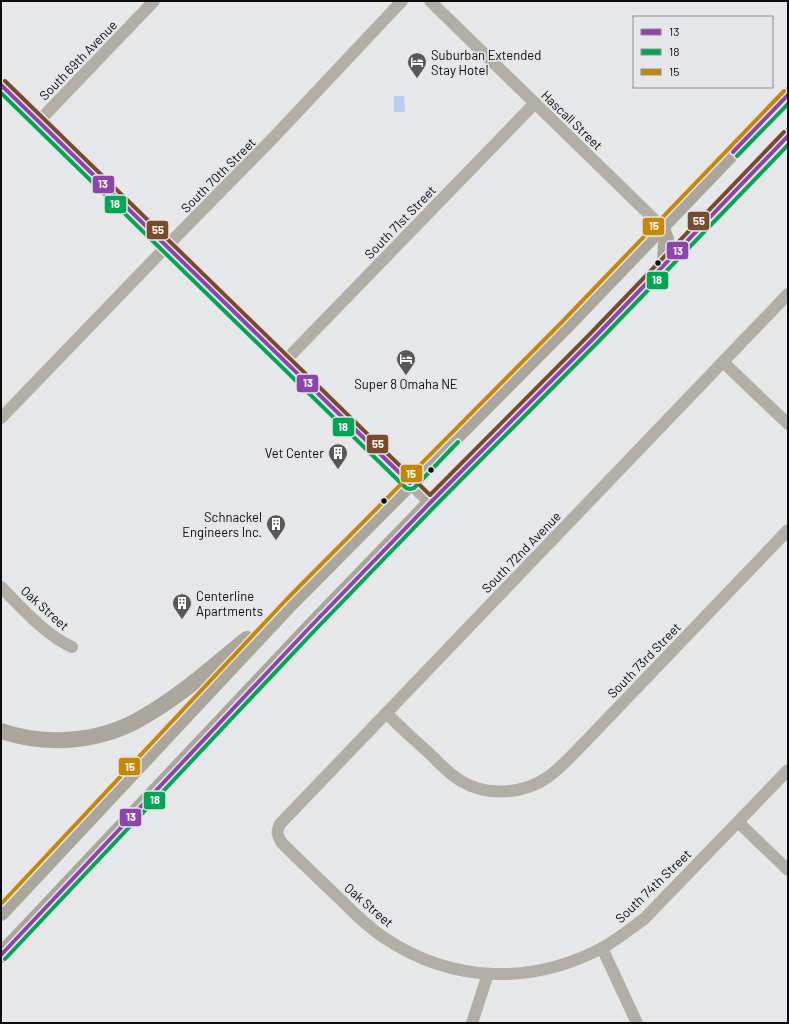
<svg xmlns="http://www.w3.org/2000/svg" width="789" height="1024" font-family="Barlow,sans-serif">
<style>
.water{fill:#b9cef1}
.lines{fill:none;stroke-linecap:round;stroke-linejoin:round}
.minor{stroke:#b2aea6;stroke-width:12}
.major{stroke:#aaa69c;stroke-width:16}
.bus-1-casing{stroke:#e5e6ea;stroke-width:7}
.bus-2-casing{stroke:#e5e6ea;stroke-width:7}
.bus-3-casing{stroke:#e5e6ea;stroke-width:7}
.bus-4-casing{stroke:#e5e6ea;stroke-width:7}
.bus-1{stroke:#8e44ad;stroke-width:4}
.bus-2{stroke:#00a651;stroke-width:4}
.bus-3{stroke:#c88703;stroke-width:4}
.bus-4{stroke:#7a4b2a;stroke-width:4}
.bus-dot{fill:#0b0b0d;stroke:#e5e6ea;stroke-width:1.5}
.labels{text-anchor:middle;stroke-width:3.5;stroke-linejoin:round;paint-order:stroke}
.poi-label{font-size:13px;fill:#0b0b0d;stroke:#e5e6ea;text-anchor:start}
.street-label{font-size:13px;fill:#0b0b0d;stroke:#e5e6ea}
.line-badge{stroke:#e5e6ea;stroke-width:1.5}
.badge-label{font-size:11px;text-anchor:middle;font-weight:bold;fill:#fff}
</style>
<rect width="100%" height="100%" fill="#e6e7e9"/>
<!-- water -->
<polygon class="water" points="394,96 404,96 405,112 394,112"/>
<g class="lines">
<!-- minor -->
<g class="minor">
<polyline points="430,1 661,226"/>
<polyline points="1,85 430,503"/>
<polyline points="39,121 154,1"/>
<path d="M788 294 280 824C276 832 277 835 282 843 301 862 321 881 341 900 355 914 369 928 386 939 453 983 532 985 602 948 617 940 630 929 644 919L788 770"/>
<polyline points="285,361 535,103"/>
<polyline points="723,362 788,424"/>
<polyline points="1,418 167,246 274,137 402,1"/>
<path d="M1 587C22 608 45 635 72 647"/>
<path d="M386 713C400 727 414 740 429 753 439 763 449 774 461 781 487 797 524 794 548 777 562 767 574 753 586 741L788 530"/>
<polyline points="738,822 788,870"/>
<polyline points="602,948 637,1023"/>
<polyline points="472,1023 488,974"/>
</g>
<!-- major -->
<g class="major">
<polyline points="661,226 666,239 665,265"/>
<path d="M1 731C48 747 103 742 145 716 182 695 214 665 247 639"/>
<polyline points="1,913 290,604 566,326 788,95"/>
<polyline points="1,955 312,625 430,503 593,339 788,136"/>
</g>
<!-- bus-1 casing -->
<g class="bus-1-casing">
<g id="bus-1">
<polyline points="1,85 410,483"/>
<polyline points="733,152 788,95"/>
<polyline points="1,955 312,625 430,503 593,339 788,136"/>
</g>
</g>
<!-- bus-2 casing -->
<g class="bus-2-casing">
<g id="bus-2">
<polyline points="1,93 406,488 410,489 414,488 458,442"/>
<polyline points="737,156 788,104"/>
<polyline points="5,959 316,629 434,507 597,343 788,145"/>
</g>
</g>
<!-- bus-3 casing -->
<g class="bus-3-casing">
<polyline id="bus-3" points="1,904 286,600 562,322 784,91"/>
</g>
<!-- bus-4 casing -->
<g class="bus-4-casing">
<polyline id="bus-4" points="5,81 430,495 589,335 784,132"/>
</g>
<!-- bus-1 -->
<use href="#bus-1" class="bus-1"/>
<!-- bus-2 -->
<use href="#bus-2" class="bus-2"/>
<!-- bus-3 -->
<use href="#bus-3" class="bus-3"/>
<!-- bus-4 -->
<use href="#bus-4" class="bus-4"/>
</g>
<!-- icons -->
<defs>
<g id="hotel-pin" transform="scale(1)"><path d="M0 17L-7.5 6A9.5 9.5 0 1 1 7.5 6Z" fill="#58585a" stroke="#e5e6ea"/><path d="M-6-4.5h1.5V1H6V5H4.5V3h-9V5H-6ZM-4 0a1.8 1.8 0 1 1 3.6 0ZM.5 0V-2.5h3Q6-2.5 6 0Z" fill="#fff"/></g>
<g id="building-pin" transform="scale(1)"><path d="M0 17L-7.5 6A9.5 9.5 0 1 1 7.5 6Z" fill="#58585a" stroke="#e5e6ea"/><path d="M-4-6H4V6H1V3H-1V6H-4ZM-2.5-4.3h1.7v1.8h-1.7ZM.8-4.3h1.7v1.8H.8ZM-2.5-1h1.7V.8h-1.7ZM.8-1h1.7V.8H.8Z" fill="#fff"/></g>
</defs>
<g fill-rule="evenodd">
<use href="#hotel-pin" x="417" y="62"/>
<use href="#hotel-pin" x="406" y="359"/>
<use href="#building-pin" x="338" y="453"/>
<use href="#building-pin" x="276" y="524"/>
<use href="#building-pin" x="182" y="603"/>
</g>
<!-- markers -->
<g class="bus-dot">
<circle cx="658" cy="263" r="3.5"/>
<circle cx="431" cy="470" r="3.5"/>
<circle cx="384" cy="501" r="3.5"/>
</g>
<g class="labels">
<!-- poi labels -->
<g class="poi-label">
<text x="431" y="60">Suburban Extended<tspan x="431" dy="15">Stay Hotel</tspan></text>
<text x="406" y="389" text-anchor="middle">Super 8 Omaha NE</text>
<text x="324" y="458" text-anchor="end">Vet Center</text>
<text x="262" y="522" text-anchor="end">Schnackel<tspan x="262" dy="15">Engineers Inc.</tspan></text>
<text x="196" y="601">Centerline<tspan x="196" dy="15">Apartments</tspan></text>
</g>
<!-- street labels -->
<g class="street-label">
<text transform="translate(78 60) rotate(-46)" y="5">South 69th Avenue</text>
<text transform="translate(572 120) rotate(44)" y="5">Hascall Street</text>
<text transform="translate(218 175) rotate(-45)" y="5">South 70th Street</text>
<text transform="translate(400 222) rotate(-46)" y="5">South 71st Street</text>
<text transform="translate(521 552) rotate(-46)" y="5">South 72nd Avenue</text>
<text transform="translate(45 608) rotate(42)" y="5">Oak Street</text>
<text transform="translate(644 660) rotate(-46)" y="5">South 73rd Street</text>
<text transform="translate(653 886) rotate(-44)" y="5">South 74th Street</text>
<text transform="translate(369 905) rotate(41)" y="5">Oak Street</text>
</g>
</g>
<g class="line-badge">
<rect x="92" y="175" width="23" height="19" rx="4" fill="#8e44ad"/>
<rect x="104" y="195" width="23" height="19" rx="4" fill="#00a651"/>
<rect x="687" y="211" width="23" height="20" rx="4" fill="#7a4b2a"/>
<rect x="642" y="217" width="23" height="19" rx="4" fill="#c88703"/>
<rect x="146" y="220" width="23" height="20" rx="4" fill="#7a4b2a"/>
<rect x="666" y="241" width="23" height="19" rx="4" fill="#8e44ad"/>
<rect x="646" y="271" width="23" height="19" rx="4" fill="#00a651"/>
<rect x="296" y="374" width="23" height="19" rx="4" fill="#8e44ad"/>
<rect x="332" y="417" width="23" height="20" rx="4" fill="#00a651"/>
<rect x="366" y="434" width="23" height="20" rx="4" fill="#7a4b2a"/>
<rect x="400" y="464" width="23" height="19" rx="4" fill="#c88703"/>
<rect x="118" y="757" width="23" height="19" rx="4" fill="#c88703"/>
<rect x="143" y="791" width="23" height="19" rx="4" fill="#00a651"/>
<rect x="119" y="808" width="23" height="19" rx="4" fill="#8e44ad"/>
</g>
<g class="badge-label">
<text x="103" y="188">13</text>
<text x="115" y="208">18</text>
<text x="699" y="225">55</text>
<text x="654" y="230">15</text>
<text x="158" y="234">55</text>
<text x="678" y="255">13</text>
<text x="657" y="284">18</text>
<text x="308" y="387">13</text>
<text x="343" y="431">18</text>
<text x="378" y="448">55</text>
<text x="411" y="478">15</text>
<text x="130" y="771">15</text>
<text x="155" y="804">18</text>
<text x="131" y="821">13</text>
</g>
<!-- border -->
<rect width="789" height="1024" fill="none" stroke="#0b0b0d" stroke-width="4"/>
<!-- legend -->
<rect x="633" y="16" width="140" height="72" fill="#e5e6ea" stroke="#8e8e92"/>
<rect x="641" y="29" width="20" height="6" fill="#8e44ad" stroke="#8e8e92"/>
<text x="669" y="36" font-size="12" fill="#0b0b0d">13</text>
<rect x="641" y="49" width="20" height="6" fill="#00a651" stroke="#8e8e92"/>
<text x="669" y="56" font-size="12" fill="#0b0b0d">18</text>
<rect x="641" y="69" width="20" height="6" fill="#c88703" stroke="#8e8e92"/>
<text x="669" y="76" font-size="12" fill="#0b0b0d">15</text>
</svg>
